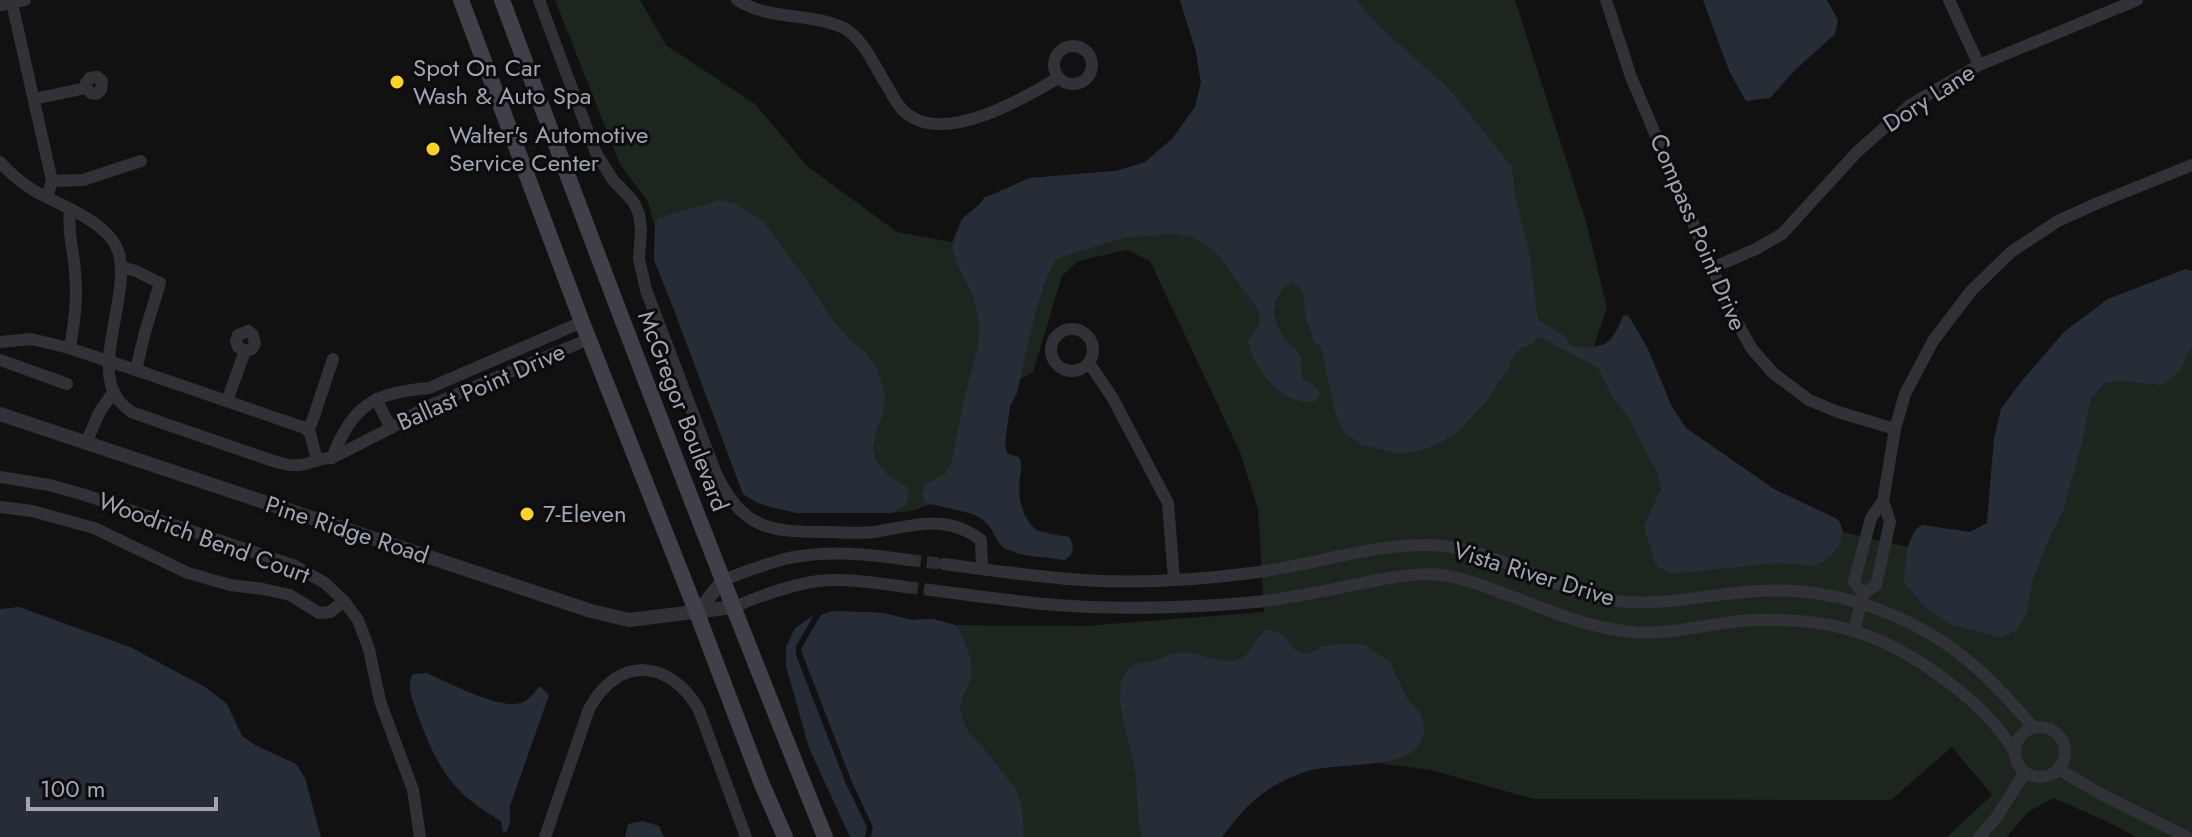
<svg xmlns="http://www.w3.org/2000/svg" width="2192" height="837" font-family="Jost,sans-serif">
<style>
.green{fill:#1d251f}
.water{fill:#262d37}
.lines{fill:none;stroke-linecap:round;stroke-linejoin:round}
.minor-tunnel{stroke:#2e2e32;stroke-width:12;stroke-dasharray:12 6;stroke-linecap:butt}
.minor{stroke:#313138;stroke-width:12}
.tertiary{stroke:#313138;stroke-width:14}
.secondary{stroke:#3f4048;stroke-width:16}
.poi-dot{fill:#ffd41c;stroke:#0c0c0d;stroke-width:3}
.labels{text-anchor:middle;stroke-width:6;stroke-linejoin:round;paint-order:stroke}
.poi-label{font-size:24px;fill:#a0a4b4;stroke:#0c0c0d;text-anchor:start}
.street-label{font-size:24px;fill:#a0a4b4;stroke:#0c0c0d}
</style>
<rect width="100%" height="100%" fill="#111112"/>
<!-- green -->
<path class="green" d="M555 0H640L666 45 755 104 807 166 897 232 952 242 962 219 979 205 984 198 1030 178 1115 171 1130 167 1145 162 1172 139 1195 107 1201 83 1196 52 1180 0H1515L1587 225 1607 308 1594 346C1618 345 1614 330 1625 315H1628L1647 347 1672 407 1686 428 1774 489 1835 518 1839 521 1843 532 1908 547 1915 529 1922 525 1970 532 1987 523 1994 439 2001 409 2021 382 2064 332 2108 299 2186 269 2192 271V837H2136L2108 822 2054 798 2028 812 2007 837H1947L1992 795 1952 747 1891 800 1533 799 1431 770 1377 763 1319 768 1305 771 1275 785 1261 794 1245 808 1222 837H871L873 827 852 782 802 654 803 645 821 615 833 611 869 612 884 613 906 620 933 619 955 625 1084 626 1264 612 1258 509 1240 452 1150 261 1127 250 1078 261 1062 276 1033 372 1020 379C1018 388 1013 396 1010 405 1008 411 1003 448 1007 452 1008 454 1016 456 1019 457 1023 466 1020 473 1020 482 1018 500 1023 517 1036 530L1069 537C1075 546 1074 555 1064 560L1031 556 1005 549 998 543 992 530 984 521 976 515 931 504 912 511 890 513H797L774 508 756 502 743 494 673 307 654 260 655 227 648 202 620 164Z"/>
<!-- water -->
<g class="water">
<path d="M1180 0H1356L1379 26 1449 89 1512 167 1515 194 1530 257 1538 320 1565 336 1571 346C1604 350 1611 346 1623 316L1628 315 1647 347 1672 407 1686 428 1774 489 1835 518 1839 521 1843 532 1840 544 1833 554 1825 561 1813 566 1777 563 1672 574 1656 566 1644 527 1661 488 1656 470 1644 449 1631 421 1612 396 1598 368 1538 336 1532 344 1521 348 1516 353 1511 360 1508 371 1498 382 1490 397 1459 431 1438 444 1420 451 1400 454 1362 445 1346 434 1341 428 1334 408 1321 346 1315 344 1306 319 1303 295 1299 286 1293 282C1272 293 1269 317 1283 336 1288 343 1296 347 1300 355 1303 363 1300 371 1303 379L1314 385 1320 393 1316 401C1283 408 1254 369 1248 341L1260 323 1259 311 1218 255 1211 248 1191 237 1175 234 1123 238 1058 258C1039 278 1025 363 1017 393L1010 406 1005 444 1006 451 1009 455 1019 457C1023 466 1020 473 1019 483 1018 498 1022 522 1037 530 1046 536 1059 535 1069 537 1075 546 1074 555 1064 560 1046 556 1026 558 1009 550 996 545 995 531 986 522 973 510 943 507 926 503L922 494 925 484 944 475 951 465 963 403 978 346 979 323 973 296 958 266 952 247 962 219 979 205 984 198 1030 178 1115 171 1130 167 1145 162 1172 139 1195 107 1201 83 1196 52Z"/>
<polygon points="1703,0 1827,0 1838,20 1835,34 1793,72 1770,98 1746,101 1730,73"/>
<polygon points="720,200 736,204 763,221 807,281 829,315 849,339 865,352 877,368 885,395 884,412 876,431 873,447 875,459 889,476 907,487 909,494 905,506 890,513 797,513 774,508 756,502 743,494 673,307 654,260 655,227 658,218"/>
<path d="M2186 269 2192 271V347L2188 352 2181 370 2163 385 2121 381 2105 383 2091 398 2082 443 2063 511 2046 546 2032 582 2027 612 2017 630 2000 638 1950 624 1923 606 1904 582C1906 563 1905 536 1922 525L1970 532 1987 523 1994 439 2001 409 2021 382 2064 332 2108 299Z"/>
<polygon points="19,607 130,647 205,687 227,704 242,736 255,745 296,764 305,778 321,837 0,837 0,609"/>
<polygon points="833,611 884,613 912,620 933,619 955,625 960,631 970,657 972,672 969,686 962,697 960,709 963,719 968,732 985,750 1016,789 1022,807 1024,837 871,837 873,827 852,782 801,649 821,615"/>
<polygon points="814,615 796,646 796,655 846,784 867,827 865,837 850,837 809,748 786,666 786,647 795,628"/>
<path d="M1267 630C1290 631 1286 650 1304 653 1312 655 1315 649 1322 647 1334 643 1349 643 1361 644L1367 646 1391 663 1406 697 1421 714 1425 733C1422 738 1420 745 1416 749 1397 768 1336 763 1308 771 1271 781 1244 806 1222 837H1142C1135 813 1139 789 1134 764 1130 741 1106 682 1132 666 1139 661 1147 663 1155 661 1162 659 1165 655 1172 654 1177 653 1185 652 1190 653 1206 656 1222 665 1238 659 1254 655 1254 636 1267 630Z"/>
<path d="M427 673C449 683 491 705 514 704 526 704 533 694 540 686L549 695 510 806V823L507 831 503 833 501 821C490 814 479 808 470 800 441 777 428 743 416 710 412 698 406 685 413 674Z"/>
<polygon points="643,821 659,826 664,837 625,837 628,824"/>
</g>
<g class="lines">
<!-- minor-tunnel -->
<g class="minor-tunnel">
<polyline points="909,560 944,564"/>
<polyline points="906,587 930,590"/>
</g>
<!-- minor -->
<g class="minor">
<path d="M539 0 596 153 613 180 633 201 639 214 641 230 639 259 646 290 715 471C741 527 766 532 824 532 840 532 858 534 874 532 913 526 946 513 981 540L982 569"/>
<path d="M737 0C770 21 810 12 844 28 862 38 874 64 884 81 892 93 897 108 910 116 949 142 1023 99 1058 78"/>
<polyline points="1606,0 1631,77 1730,310 1752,349 1773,373 1809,400 1838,412 1895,429"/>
<polyline points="1949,0 1979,65"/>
<polyline points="12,3 52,181 47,197"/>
<polyline points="0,5 25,0"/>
<circle cx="1073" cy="65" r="19"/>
<polyline points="34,99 86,88 91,93 96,94 101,90 102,81 97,77 90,78 86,83 86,88"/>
<path d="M0 162C10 173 20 182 33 190 59 205 111 222 119 254 130 296 92 366 118 399 121 404 127 408 131 412L273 461C284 464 294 467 306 464 315 462 322 457 332 458L391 428 426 407 589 339"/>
<polyline points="52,181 83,180 141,161"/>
<polyline points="1712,268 1756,249 1782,234 1857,152 1910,105 1979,65 2137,0"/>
<circle cx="1072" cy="350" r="21"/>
<polyline points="0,342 31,339 65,347 136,370 145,332 160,283 136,271 121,267"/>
<path d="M70 348C74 323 78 298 75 273 74 251 67 232 70 210"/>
<polyline points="0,360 67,384"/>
<polyline points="1089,363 1112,397 1168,503 1174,579"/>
<polyline points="136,370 305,428 310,433 317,460"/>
<polyline points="376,399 391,428"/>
<polyline points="227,401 245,351 252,349 255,344 253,335 248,331 238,335 236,341 238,347 245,351"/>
<polyline points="307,430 312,422 333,359"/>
<polyline points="86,443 99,413 114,391"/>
<path d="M332 458C353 405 373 393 429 388L582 322"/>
<polyline points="0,477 49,485 82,494 295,566 325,583 344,601 358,620 369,649 380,701 413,790 420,837"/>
<polyline points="0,507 32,511 94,528 188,573 230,585 263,589 290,595 319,613 330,612 344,601"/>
<path d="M944 564C990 570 1036 577 1082 580 1138 584 1196 580 1251 573 1311 566 1369 544 1430 545 1499 547 1559 596 1626 602 1671 605 1714 593 1759 591 1839 586 1921 617 1980 671 2000 689 2017 709 2034 728"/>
<path d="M723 580C745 572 767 563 789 558 830 550 869 554 909 560"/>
<path d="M930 590C984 597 1038 605 1092 607 1147 609 1201 607 1256 602 1292 598 1327 590 1363 583 1385 579 1406 574 1429 574 1459 575 1488 588 1516 598 1554 613 1591 628 1632 632 1672 636 1711 622 1752 620 1787 619 1826 621 1860 633 1912 650 1988 704 2015 753"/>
<polyline points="1863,594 1854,582 1871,518 1883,501 1895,429 1905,394 1933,341 1971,291 2011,252 2058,221 2100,202 2192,165"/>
<path d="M734 607C760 596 789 585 818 581 847 578 877 583 906 587"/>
<polyline points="1854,631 1863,594 1876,585 1890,522 1883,501"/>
<circle cx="2040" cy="752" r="25"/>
<polyline points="2058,769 2099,793 2187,837"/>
<path d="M545 837 589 709C618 655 670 659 699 710L746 837"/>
<polyline points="1979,837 1996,818 2025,772"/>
</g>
<!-- tertiary -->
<g class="tertiary">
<polyline points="0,414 591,611 629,620 734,607"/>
<polyline points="697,613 723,580"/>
</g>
<!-- secondary -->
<g class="secondary">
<polyline points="461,0 582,322 697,613 761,782 785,837"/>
<path d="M502 0C606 280 713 560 825 837"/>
</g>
</g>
<!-- markers -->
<g class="poi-dot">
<circle cx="397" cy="82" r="8"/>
<circle cx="433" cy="149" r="8"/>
<circle cx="527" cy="514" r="8"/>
</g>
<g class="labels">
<!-- poi labels -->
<g class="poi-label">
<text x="413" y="76">Spot On Car<tspan x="413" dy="28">Wash &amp; Auto Spa</tspan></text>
<text x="449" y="143">Walter's Automotive<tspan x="449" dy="28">Service Center</tspan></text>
<text x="543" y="522">7-Eleven</text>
</g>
<!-- street labels -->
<g class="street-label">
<text transform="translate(1929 98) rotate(-33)" y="8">Dory Lane</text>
<text transform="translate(1698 232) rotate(67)" y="8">Compass Point Drive</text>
<text transform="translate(481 387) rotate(-24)" y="8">Ballast Point Drive</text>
<text transform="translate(683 411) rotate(69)" y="8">McGregor Boulevard</text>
<text transform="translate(347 530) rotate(18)" y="8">Pine Ridge Road</text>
<text transform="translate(204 538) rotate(20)" y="8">Woodrich Bend Court</text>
<text transform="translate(1534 574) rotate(17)" y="8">Vista River Drive</text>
</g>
</g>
<!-- scale -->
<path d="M28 797v12h188v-12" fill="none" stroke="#a0a4b4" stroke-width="4"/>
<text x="40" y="797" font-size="24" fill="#a0a4b4" stroke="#0c0c0d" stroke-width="6" paint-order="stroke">100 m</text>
</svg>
